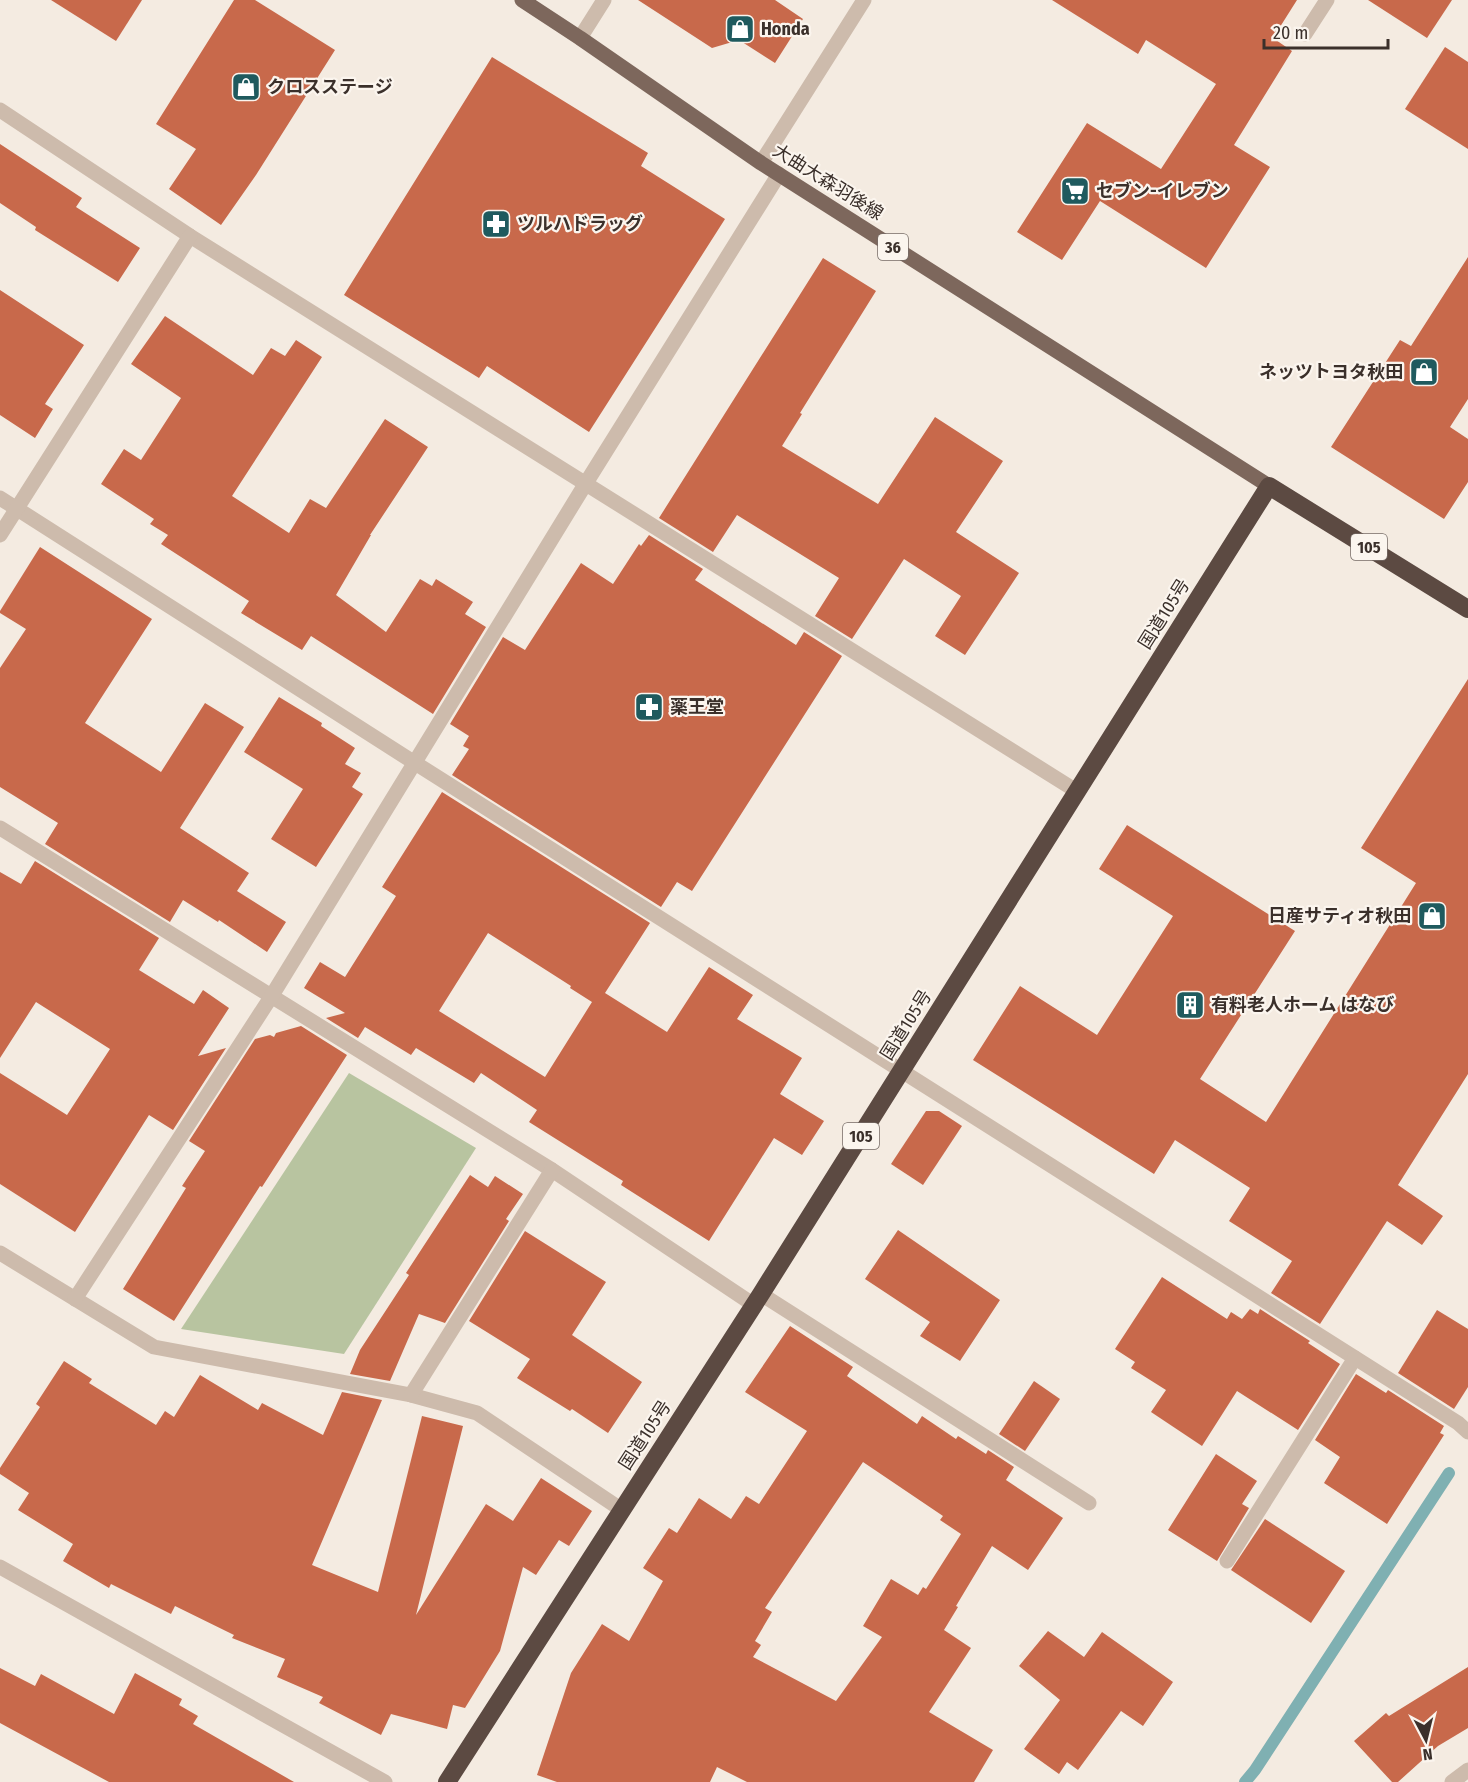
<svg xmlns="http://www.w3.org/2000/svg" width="1468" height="1782" font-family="'Fira Sans Condensed','Noto Sans JP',sans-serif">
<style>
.green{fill:#b8c4a0}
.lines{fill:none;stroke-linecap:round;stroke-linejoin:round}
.stream{stroke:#7fb0b2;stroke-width:12}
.building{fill:#c8694b;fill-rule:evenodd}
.minor{stroke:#cdbbac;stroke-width:15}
.major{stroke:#7d675c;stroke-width:15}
.highway{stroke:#5c4a42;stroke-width:18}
.labels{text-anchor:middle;stroke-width:4.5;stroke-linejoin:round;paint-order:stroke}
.shield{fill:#fbf5ee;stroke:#756b66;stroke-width:1.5}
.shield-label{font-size:16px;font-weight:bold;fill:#3b302b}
.poi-label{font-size:18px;font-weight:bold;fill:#3b302b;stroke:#fbf5ee;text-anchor:start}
.street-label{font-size:18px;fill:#3b302b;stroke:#fbf5ee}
</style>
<rect width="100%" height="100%" fill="#f4ebe1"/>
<!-- green -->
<polygon class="green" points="349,1073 476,1148 344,1354 181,1329"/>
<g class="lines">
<!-- stream -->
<polyline class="stream" points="1245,1782 1255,1770 1449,1473"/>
</g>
<!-- building -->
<g class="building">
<polygon points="51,0 142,0 116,41"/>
<polygon points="234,0 255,0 335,50 256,175 221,225 169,189 196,149 156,124"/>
<polygon points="638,0 775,0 803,19 775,63 739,40 712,48"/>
<polygon points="1052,0 1297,0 1273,38 1292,51 1234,145 1270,167 1206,268 1100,201 1062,260 1017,232 1087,123 1161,169 1216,84 1146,40 1138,54"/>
<polygon points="1368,0 1452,0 1427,38"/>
<polygon points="1445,47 1468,62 1468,149 1405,109"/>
<polygon points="492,57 648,153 641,166 725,219 589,432 487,366 479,378 344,295"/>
<polygon points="0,144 82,198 76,207 140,248 118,282 35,230 36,227 0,203"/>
<polygon points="1468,257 1468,399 1450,427 1468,439 1468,482 1444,519 1331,447 1400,340 1411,346"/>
<polygon points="823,258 876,291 800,413 802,414 782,446 878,504 935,417 1003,461 956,532 1019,573 965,655 935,636 961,596 904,559 852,639 815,616 839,578 737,515 713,552 659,518"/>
<polygon points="0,290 84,345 45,404 53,409 35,438 0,415"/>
<polygon points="165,316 253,375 271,348 285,356 296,340 322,357 232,496 289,533 310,499 326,508 385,419 428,447 370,535 371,535 336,595 386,632 420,579 432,586 436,579 473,602 465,614 486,627 433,714 311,636 302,650 241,613 249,601 161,544 168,535 150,524 154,519 101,484 124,449 141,460 181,398 131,364"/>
<polygon points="649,535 703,569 695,580 796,645 804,632 842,656 692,891 677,882 661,907 452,775 469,749 463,746 469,736 450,724 503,637 525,650 581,563 613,584 639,544 641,546"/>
<polygon points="40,547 152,619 85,723 161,772 205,703 244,727 180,828 249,873 237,891 286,922 267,952 219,920 218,922 183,900 170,922 45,844 58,823 0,787 0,668 26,629 0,613 0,611"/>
<polygon points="1468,679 1468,1074 1398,1185 1443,1216 1422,1245 1387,1221 1320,1324 1271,1293 1292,1261 1229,1221 1250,1188 1175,1140 1154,1174 973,1060 1020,986 1097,1035 1173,916 1099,869 1127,825 1295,931 1200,1079 1266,1122 1416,883 1361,848"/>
<polygon points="279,697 322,723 321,726 355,748 345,764 361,773 352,787 363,794 316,867 271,839 303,789 244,752"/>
<path d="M442 792 650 923 605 993 667 1032 709 967 753 995 737 1019 802 1058 780 1094 824 1121 802 1155 774 1138 709 1241 621 1185 623 1181 529 1122 537 1110 481 1073 474 1083 416 1048 411 1055 365 1027 358 1038 326 1018 345 1013 304 988 320 962 345 977 396 896 382 887ZM488 933 571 986 570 988 592 1002 545 1077 439 1011Z"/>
<polygon points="35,861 159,938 139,970 194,1004 203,990 229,1008 198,1056 226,1048 173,1130 149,1115 75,1232 0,1184 0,1073 67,1115 110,1049 36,1002 0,1058 0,872 21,884"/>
<polygon points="301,1026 347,1055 262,1187 260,1186 174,1321 123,1289 186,1188 182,1186 205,1151 189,1141 255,1039 270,1035 274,1037 276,1033"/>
<polygon points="926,1111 939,1111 962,1126 923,1185 891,1164"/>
<polygon points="470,1175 488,1187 495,1176 523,1194 506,1219 509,1221 445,1323 419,1314 390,1381 350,1374 360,1350 409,1275 406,1273"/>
<polygon points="898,1230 1000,1300 960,1361 920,1336 930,1322 865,1279"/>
<polygon points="525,1231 606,1282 572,1335 642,1382 608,1433 572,1409 570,1411 517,1378 530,1359 469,1321"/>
<polygon points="1162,1277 1227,1319 1231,1312 1242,1319 1250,1309 1258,1314 1260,1309 1310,1341 1308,1343 1340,1364 1298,1430 1237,1391 1202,1446 1151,1412 1166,1390 1131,1368 1135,1362 1115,1349"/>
<polygon points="1437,1310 1468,1329 1468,1387 1454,1409 1398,1373"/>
<path d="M790 1326 853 1367 847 1376 917 1424 922 1416 956 1439 958 1436 986 1454 988 1450 1014 1467 1006 1480 1063 1518 1028 1570 992 1546 956 1606 958 1607 944 1630 971 1648 929 1712 993 1750 974 1782H747L717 1767 710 1782H557L537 1775 571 1673 602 1624 629 1641 663 1581 643 1568 669 1528 677 1533 699 1498 731 1519 746 1496 759 1504 807 1431 745 1392ZM863 1462 943 1516 940 1520 961 1534 926 1589 923 1587 918 1595 891 1579 863 1626 882 1637 836 1701 753 1657 761 1645 755 1641 772 1612 765 1608Z"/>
<polygon points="64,1361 92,1379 89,1383 156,1425 165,1411 174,1417 200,1375 258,1410 262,1403 323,1435 342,1392 382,1400 312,1565 378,1592 422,1416 463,1426 416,1615 486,1504 513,1521 541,1478 592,1511 569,1546 559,1540 536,1575 523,1567 500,1651 465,1708 453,1705 447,1729 391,1714 381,1735 319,1703 323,1697 277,1677 285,1659 232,1638 234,1635 175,1606 171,1614 111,1584 109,1588 63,1561 73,1544 18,1510 29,1493 0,1474 0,1468 40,1407 36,1404"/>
<polygon points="1356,1374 1386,1393 1388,1390 1444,1426 1440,1433 1444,1435 1387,1524 1324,1483 1340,1457 1315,1440"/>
<polygon points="1034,1381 1060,1399 1025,1451 999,1434"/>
<polygon points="1216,1454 1257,1481 1242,1504 1249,1508 1217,1561 1168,1530"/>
<polygon points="1265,1519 1345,1571 1311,1623 1231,1570"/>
<polygon points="1048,1631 1084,1657 1102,1632 1173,1682 1143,1726 1121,1711 1078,1770 1067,1762 1059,1774 1024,1749 1060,1700 1019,1666"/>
<polygon points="1468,1667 1468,1728 1438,1746 1398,1782 1392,1782 1354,1741 1386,1713 1389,1716"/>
<polygon points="0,1668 35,1686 41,1674 114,1714 135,1673 182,1699 179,1705 198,1716 193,1724 294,1782 109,1782 0,1723"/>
</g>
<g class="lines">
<!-- minor -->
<g class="minor">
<polyline points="1305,34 1327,0"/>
<polyline points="580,38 604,0"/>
<polyline points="0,110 190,236 1078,792"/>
<polyline points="761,163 864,0"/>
<polyline points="0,498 415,763 1458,1423 1468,1432"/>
<polyline points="0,535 190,236"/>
<polyline points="0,828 552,1170 754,1305"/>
<polyline points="0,1253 154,1347 411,1395 477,1413 622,1510"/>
<polyline points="761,1294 1089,1503"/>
<polyline points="75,1299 271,997 586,483 779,174"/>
<polyline points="411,1395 552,1170"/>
<polyline points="1227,1561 1355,1358"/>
<polyline points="0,1567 385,1782"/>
<polyline points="1452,1782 1468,1770"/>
</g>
<!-- major -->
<polyline class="major" points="522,0 580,38 761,163 1269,486"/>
<!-- highway -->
<polyline class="highway" points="447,1782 761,1294 1269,486 1468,609"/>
</g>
<!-- icons -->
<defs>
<g id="shop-square" transform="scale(1.5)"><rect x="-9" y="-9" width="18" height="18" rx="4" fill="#1f5a5e" stroke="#fbf5ee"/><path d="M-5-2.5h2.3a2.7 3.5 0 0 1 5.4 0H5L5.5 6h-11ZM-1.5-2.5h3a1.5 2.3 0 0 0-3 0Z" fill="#fff"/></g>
<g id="supermarket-square" transform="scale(1.5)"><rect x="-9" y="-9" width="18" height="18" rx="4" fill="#1f5a5e" stroke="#fbf5ee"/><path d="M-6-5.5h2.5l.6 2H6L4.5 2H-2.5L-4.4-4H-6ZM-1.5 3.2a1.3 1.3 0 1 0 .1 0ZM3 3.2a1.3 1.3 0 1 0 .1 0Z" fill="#fff"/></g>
<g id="pharmacy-square" transform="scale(1.5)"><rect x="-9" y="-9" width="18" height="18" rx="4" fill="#1f5a5e" stroke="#fbf5ee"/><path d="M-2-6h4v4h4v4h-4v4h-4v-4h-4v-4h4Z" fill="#fff"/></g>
<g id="building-square" transform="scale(1.5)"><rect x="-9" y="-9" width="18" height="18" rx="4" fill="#1f5a5e" stroke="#fbf5ee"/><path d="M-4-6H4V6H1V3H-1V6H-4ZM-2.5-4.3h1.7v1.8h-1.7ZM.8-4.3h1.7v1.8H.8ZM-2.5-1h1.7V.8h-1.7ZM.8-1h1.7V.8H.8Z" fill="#fff"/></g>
</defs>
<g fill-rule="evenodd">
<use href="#shop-square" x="740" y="29"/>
<use href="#shop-square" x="246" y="87"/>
<use href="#supermarket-square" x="1075" y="191"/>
<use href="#pharmacy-square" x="496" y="224"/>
<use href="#shop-square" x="1424" y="372"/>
<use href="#pharmacy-square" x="649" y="707"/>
<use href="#shop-square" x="1432" y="916"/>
<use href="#building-square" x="1190" y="1005"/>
</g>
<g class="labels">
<!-- shield labels -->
<g class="shield">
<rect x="878" y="234" width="30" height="26" rx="4.5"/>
<rect x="1351" y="534" width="36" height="26" rx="4.5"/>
<rect x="843" y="1123" width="36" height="26" rx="4.5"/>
</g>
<g class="shield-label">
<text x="893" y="253">36</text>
<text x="1369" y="553">105</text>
<text x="861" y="1142">105</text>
</g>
<!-- poi labels -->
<g class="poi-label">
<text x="761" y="35">Honda</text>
<text x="267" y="93">クロスステージ</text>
<text x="1096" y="197">セブン-イレブン</text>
<text x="517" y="230">ツルハドラッグ</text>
<text x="1403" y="378" text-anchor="end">ネッツトヨタ秋田</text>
<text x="670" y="713">薬王堂</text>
<text x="1411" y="922" text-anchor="end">日産サティオ秋田</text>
<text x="1211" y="1011">有料老人ホーム はなび</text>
</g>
<!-- street labels -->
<g class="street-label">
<text transform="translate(828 182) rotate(32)" y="6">大曲大森羽後線</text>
<text transform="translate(1164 614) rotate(-58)" y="6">国道105号</text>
<text transform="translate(906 1025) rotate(-58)" y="6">国道105号</text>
<text transform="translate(645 1435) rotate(-57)" y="6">国道105号</text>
</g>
</g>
<!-- north arrow -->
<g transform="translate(1426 1740) rotate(173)" stroke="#fbf5ee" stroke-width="4.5" paint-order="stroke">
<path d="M0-4.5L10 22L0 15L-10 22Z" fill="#3b302b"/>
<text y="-9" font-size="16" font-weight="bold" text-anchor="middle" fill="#3b302b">N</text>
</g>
<!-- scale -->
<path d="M1264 39v9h124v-9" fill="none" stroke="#3b302b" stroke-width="3"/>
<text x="1273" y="39" font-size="18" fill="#3b302b" stroke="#fbf5ee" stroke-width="4.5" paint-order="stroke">20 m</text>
</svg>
